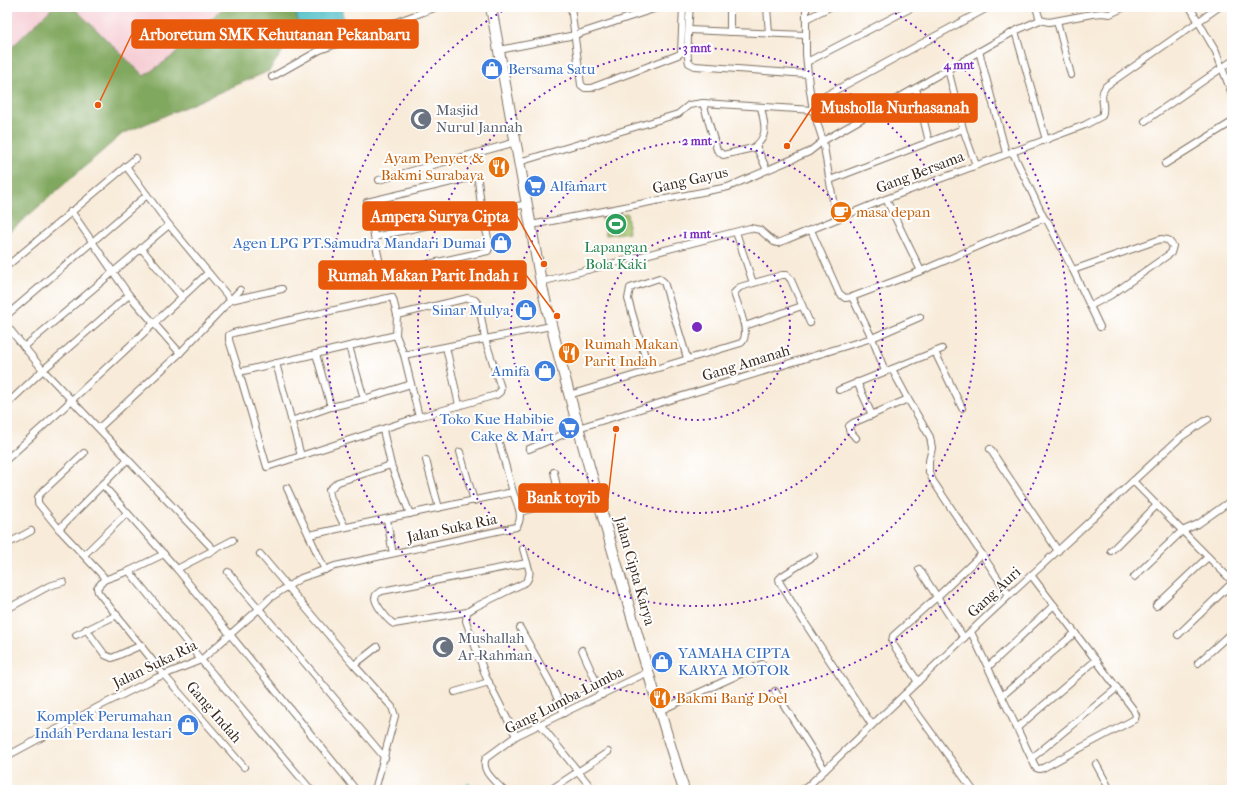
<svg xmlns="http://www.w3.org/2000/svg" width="1239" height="797" font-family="'IM FELL French Canon',serif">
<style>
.built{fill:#f6cfd6}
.green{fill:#a2c26b;stroke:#6e7644}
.forest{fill:#81a85f;stroke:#5e693e}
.water{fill:#52c0c8;stroke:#467573}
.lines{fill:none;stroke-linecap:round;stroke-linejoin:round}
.stream{stroke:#52c0c8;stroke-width:2.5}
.street-casing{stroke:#7d6e5f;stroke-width:8}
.primary-casing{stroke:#7d6e5f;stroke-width:12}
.street{stroke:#fff;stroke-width:6}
.primary{stroke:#fff;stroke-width:10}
.ring{fill:none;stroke:#7b2cbf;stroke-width:2;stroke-dasharray:2 4}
.labels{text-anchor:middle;stroke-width:4;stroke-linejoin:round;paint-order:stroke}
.shop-label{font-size:15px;fill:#366cbe;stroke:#fff;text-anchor:end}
.worship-label{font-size:15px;fill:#5b616d;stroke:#fff;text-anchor:start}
.food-label{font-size:15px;fill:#c56008;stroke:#fff;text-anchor:start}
.street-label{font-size:15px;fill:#3b2a1e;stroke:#fff}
.leisure-label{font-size:15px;fill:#27864d;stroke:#fff}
.centre{fill:#7b2cbf;stroke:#fff;stroke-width:2}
.ring-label{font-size:12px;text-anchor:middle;font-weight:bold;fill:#7b2cbf;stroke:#fff;stroke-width:4;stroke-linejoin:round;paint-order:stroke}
.leader{fill:none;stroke:#e8590c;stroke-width:1.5}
.callout-dot{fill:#e8590c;stroke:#fff;stroke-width:1.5}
.callout{fill:#e8590c;stroke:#e8590c;stroke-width:1.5}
.callout-label{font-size:16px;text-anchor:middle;font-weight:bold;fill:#fff}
</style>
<rect width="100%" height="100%" fill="#fff"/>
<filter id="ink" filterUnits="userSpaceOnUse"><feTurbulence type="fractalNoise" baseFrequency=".025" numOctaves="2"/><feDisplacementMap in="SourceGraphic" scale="8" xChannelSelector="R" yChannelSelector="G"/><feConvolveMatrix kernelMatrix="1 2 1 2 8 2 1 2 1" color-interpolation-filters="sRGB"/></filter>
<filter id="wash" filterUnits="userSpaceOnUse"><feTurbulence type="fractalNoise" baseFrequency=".012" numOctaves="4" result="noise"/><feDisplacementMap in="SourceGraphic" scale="16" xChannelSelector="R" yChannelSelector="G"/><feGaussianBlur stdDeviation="0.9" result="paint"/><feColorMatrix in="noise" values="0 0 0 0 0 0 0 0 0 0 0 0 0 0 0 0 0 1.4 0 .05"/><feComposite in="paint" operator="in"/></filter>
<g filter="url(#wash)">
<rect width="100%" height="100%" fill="#f8ebd9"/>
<!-- built -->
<polygon class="built" points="7,7 295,7 299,27 269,71 122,134 7,234"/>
<!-- green -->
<polygon class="green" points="627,213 629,232 606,235 602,217"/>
<!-- forest -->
<polygon class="forest" points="53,7 73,7 144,76 170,58 224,7 295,7 299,27 269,71 122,134 7,234 7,52"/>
<!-- water -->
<polygon class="water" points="295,7 341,7 344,22 298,24"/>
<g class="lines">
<!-- stream -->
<polyline class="stream" points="468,784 475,790"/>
</g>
</g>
<g filter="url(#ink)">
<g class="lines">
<!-- street casing -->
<g class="street-casing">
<g id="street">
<polyline points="571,7 581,85 585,88 591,88 678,55 681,53 683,7"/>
<path d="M690 7C689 16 686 58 689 63 691 64 693 65 695 66L808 74"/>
<polyline points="730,7 730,32"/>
<polyline points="767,7 769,34"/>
<polyline points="806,7 806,54 809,85 813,110 823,141 836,218"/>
<polyline points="1036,7 1040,20"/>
<polyline points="1190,7 1216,52 1232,94"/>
<polyline points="806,19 830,7"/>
<polyline points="1057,21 1071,75"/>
<polyline points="689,30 806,35"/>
<polyline points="1015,31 1046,140"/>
<polyline points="499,50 575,35 660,7"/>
<polyline points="979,51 1006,153"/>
<polyline points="807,62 913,7"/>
<polyline points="948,69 963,129 976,165"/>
<polyline points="272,77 320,50 437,7"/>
<polyline points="916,88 929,142"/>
<path d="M703 103 717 150 723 155 753 148C770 136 764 124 761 107"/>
<polyline points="812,103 989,7"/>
<polyline points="1145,121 1232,61"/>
<polyline points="756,146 767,170"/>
<polyline points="1012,151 1044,218"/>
<polyline points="519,162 678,114 689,105 703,103 813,110"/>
<polyline points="1165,164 1232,122"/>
<polyline points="126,166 169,225 231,300 282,289"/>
<polygon points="473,177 476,177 478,180 482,214 490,246 488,251 382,274 367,202"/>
<polyline points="379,180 516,142"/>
<polyline points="830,180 963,129"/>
<polyline points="886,199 921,271"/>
<polyline points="71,211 129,295 180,353"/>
<polyline points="531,225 728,187 809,152 823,141 1015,31 1040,20 1049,22 1092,14 1102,13 1110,14 1125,7"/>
<polyline points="811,230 839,293 845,298 852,297 921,271 1044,218 1048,222 1073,270 1100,327"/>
<polyline points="736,232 753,283"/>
<polyline points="374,237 527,204"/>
<polyline points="141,248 182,297"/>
<polyline points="7,266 136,158"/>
<polyline points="1073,270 1161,239 1168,240 1173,246 1171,253 1111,295 1090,306"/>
<path d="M541 282 750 228 760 230 774 242 778 243 886 199 1085 125 1102 116C1107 103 1097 99 1106 86L1219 7"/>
<polyline points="852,297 872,338 885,371"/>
<polyline points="7,315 147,195"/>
<polyline points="7,326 43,370 214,550"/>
<polyline points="745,326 802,306"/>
<polyline points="396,335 239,372 267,467 419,417 496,395 500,392 501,388 485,339 479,305 475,300 468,298 397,315 396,335 404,355 419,417"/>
<polyline points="349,346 364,399 411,384"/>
<polyline points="24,347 169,225"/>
<polyline points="446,347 459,405"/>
<polyline points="935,352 962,408"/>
<polyline points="316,354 331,407"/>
<polyline points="404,355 551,326"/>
<polyline points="276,363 301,456"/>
<polyline points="892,369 908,399 930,437 932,448 929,461 929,472 933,481 1009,595"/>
<polyline points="649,370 628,299 630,288 659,278 664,282 687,358"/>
<polyline points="239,372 229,340 229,335 233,333 392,297 393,299 397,315"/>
<polyline points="857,382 872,415"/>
<polyline points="839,390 942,349"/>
<path d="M569 395 741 343C752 335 737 304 734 293L740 287 782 275H787L791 280 810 323"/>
<polyline points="7,404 43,370 129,295"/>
<polyline points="291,421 331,407 364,399"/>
<polyline points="99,428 180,353 240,290"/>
<polyline points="383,430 391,465 410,514"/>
<polyline points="856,438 849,430 849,426 853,423 908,399"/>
<polyline points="498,439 513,492"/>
<polyline points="529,449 578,428 872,338 920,317"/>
<polyline points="990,449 1058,551"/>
<polyline points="460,452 474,501"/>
<polyline points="84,453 42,492 38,497 38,503 59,529 103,576 104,580 129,571 164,554"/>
<polyline points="7,459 60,411 208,273"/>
<polyline points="426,460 439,508"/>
<polyline points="554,472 560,501"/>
<polyline points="1133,481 1232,581"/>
<polyline points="102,484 177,569 356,790"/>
<polyline points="287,488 325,570"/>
<polyline points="520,512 560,501 597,493"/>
<polyline points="387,519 392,549"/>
<polyline points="345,527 331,499 329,490 338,482 391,465"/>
<polyline points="59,529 128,459"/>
<polyline points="7,544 31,531"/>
<polyline points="523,549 527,563"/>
<polyline points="1111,551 1157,505"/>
<polyline points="260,554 354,665 392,707 395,716 375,790"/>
<polyline points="84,555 127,513"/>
<polyline points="814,556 782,576 779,579 780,583 801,617 872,725"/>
<polyline points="177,569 233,540"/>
<polyline points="919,569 964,638"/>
<polyline points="129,571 201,660 311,790"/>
<polyline points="228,572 385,758"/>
<polyline points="1134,577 1182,531 1198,524 1232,500"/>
<polyline points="104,580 97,588 98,592 164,675 244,767"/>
<polyline points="1156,606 1208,557"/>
<polyline points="7,609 49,586 63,582"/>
<path d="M467 612 394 624C388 621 375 604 375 598 375 594 378 593 382 591L527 563C530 571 531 575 526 582L475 607 467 612 466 621 486 677 516 736"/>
<polyline points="520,628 550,682 564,713"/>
<polyline points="86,629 105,655 112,658 142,645"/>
<polyline points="971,632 1036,768 1039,769 1043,768 1135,719 1136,715 1133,709 1031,575"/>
<polyline points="76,635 117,615"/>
<polyline points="1178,635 1232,583"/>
<polyline points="582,650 602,695"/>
<polyline points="1198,663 1232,632"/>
<polyline points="354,665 377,647"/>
<polyline points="988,667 1054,605"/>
<polyline points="918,682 893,644 892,641 893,636 937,597 982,554"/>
<polyline points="775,691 825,770"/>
<polyline points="455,692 489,682"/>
<polyline points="904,695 973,790"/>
<polyline points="1002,696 1075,633"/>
<polyline points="659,711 762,664"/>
<polyline points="540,724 593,790"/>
<polyline points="1017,728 1096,660"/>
<path d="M7 756 100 706 156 678 201 660 259 609 270 598 301 578 335 566 516 527C525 517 516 502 513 492L309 535"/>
<polyline points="1032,758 1117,688"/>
<polyline points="1096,764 1110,790"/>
<path d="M503 790C495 781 480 771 486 758L516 736 648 672"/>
<polyline points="550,790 608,752"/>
<polyline points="802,790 808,786 987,616 1157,459 1181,437 1208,419"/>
</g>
</g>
<!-- primary casing -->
<g class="primary-casing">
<path id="primary" d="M491 7 541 282C559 363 583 443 605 524 631 613 656 702 684 790"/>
</g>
<!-- street -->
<use href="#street" class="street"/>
<!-- primary -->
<use href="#primary" class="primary"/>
</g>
</g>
<!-- distance rings -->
<g class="ring">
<circle cx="697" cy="327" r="93"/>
<circle cx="697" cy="327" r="186"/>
<circle cx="697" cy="327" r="279"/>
<path d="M885 7A371 371 0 1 1 509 7"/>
</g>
<!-- icons -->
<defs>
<g id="shop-disc" transform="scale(1.15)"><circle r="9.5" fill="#3f7fe0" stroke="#fff"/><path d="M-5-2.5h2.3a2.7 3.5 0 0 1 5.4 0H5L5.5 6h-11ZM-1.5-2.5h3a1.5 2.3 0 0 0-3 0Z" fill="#fff"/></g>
<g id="mosque-disc" transform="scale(1.15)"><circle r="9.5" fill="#6b7280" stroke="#fff"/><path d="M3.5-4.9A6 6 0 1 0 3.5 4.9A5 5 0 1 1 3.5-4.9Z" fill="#fff"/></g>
<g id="restaurant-disc" transform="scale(1.15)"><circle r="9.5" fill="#e8710a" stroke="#fff"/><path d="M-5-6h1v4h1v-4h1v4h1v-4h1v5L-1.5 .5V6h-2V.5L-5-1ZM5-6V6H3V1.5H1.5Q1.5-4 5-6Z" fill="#fff"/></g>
<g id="supermarket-disc" transform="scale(1.15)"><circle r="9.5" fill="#3f7fe0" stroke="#fff"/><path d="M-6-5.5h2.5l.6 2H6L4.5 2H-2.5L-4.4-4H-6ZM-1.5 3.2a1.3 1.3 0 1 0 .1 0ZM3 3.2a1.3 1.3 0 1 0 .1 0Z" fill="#fff"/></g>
<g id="cafe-disc" transform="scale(1.15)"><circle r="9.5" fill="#e8710a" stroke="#fff"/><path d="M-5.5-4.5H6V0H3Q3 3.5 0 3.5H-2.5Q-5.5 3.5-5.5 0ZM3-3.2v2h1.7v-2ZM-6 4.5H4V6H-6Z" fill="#fff"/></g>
<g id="stadium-disc" transform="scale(1.15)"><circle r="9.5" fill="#2e9e5b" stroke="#fff"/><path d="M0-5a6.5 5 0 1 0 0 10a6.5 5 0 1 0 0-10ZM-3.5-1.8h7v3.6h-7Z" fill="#fff"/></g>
</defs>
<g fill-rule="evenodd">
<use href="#shop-disc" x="492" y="69"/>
<use href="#mosque-disc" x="421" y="119"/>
<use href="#restaurant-disc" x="499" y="167"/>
<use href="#supermarket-disc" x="535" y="186"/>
<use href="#cafe-disc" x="841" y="212"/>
<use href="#stadium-disc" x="616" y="224"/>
<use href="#shop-disc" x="501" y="243"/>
<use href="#shop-disc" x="526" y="310"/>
<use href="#restaurant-disc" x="569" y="353"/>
<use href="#shop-disc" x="545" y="371"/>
<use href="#supermarket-disc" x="569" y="428"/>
<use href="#mosque-disc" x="443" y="647"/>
<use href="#shop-disc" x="662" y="662"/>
<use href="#restaurant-disc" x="660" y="698"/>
<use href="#shop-disc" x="188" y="725"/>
</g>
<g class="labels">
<!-- shop labels -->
<g class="shop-label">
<text x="508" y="74" text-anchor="start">Bersama Satu</text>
<text x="550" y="191" text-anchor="start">Alfamart</text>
<text x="486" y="248">Agen LPG PT.Samudra Mandari Dumai</text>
<text x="510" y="315">Sinar Mulya</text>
<text x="530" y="376">Amifa</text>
<text x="554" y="424">Toko Kue Habibie<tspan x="554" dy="17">Cake &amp; Mart</tspan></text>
<text x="678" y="658" text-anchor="start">YAMAHA CIPTA<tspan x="678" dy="17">KARYA MOTOR</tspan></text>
<text x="172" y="721">Komplek Perumahan<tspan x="172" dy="17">Indah Perdana lestari</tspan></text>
</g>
<!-- worship labels -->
<g class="worship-label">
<text x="436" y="115">Masjid<tspan x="436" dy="17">Nurul Jannah</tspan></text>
<text x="458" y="643">Mushallah<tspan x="458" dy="17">Ar-Rahman</tspan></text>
</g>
<!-- food labels -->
<g class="food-label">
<text x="484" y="163" text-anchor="end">Ayam Penyet &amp;<tspan x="484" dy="17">Bakmi Surabaya</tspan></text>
<text x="856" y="217">masa depan</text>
<text x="584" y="349">Rumah Makan<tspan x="584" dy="17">Parit Indah</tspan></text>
<text x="676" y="703">Bakmi Bang Doel</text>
</g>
<!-- street labels -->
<g class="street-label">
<text transform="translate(920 172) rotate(-21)" y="5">Gang Bersama</text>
<text transform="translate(690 180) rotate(-13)" y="5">Gang Gayus</text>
<text transform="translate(746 363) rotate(-17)" y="5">Gang Amanah</text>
<text transform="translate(452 528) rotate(-12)" y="5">Jalan Suka Ria</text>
<text transform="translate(635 571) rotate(74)" y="5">Jalan Cipta Karya</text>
<text transform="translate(994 592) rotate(-43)" y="5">Gang Auri</text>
<text transform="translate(155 664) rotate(-26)" y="5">Jalan Suka Ria</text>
<text transform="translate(564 700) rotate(-27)" y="5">Gang Lumba-Lumba</text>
<text transform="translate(214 712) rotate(49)" y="5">Gang Indah</text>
</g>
<!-- leisure labels -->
<g class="leisure-label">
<text x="616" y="252">Lapangan<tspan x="616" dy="17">Bola Kaki</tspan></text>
</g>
</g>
<circle cx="697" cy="327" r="6" class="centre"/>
<g class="ring-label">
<text x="697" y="52">3 mnt</text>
<text x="959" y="69">4 mnt</text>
<text x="697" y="145">2 mnt</text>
<text x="697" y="238">1 mnt</text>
</g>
<!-- callouts -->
<path class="leader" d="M98 105L132 34M787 146L812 108M544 264L517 216M557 316L526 275M616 429L608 498"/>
<g class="callout-dot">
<circle cx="98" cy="105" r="4"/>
<circle cx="787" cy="146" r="4"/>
<circle cx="544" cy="264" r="4"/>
<circle cx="557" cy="316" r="4"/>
<circle cx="616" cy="429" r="4"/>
</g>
<g class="callout">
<rect x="132" y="20" width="286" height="28" rx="4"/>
<rect x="812" y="94" width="165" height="28" rx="4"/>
<rect x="363" y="202" width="154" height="28" rx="4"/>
<rect x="319" y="261" width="207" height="28" rx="4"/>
<rect x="519" y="484" width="89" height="28" rx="4"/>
</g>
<g class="callout-label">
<text x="275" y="40">Arboretum SMK Kehutanan Pekanbaru</text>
<text x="895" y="113">Musholla Nurhasanah</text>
<text x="440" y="222">Ampera Surya Cipta</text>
<text x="423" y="281">Rumah Makan Parit Indah 1</text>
<text x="563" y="503">Bank toyib</text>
</g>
<!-- margin -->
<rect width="1239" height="797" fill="none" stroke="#fff" stroke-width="24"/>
</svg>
